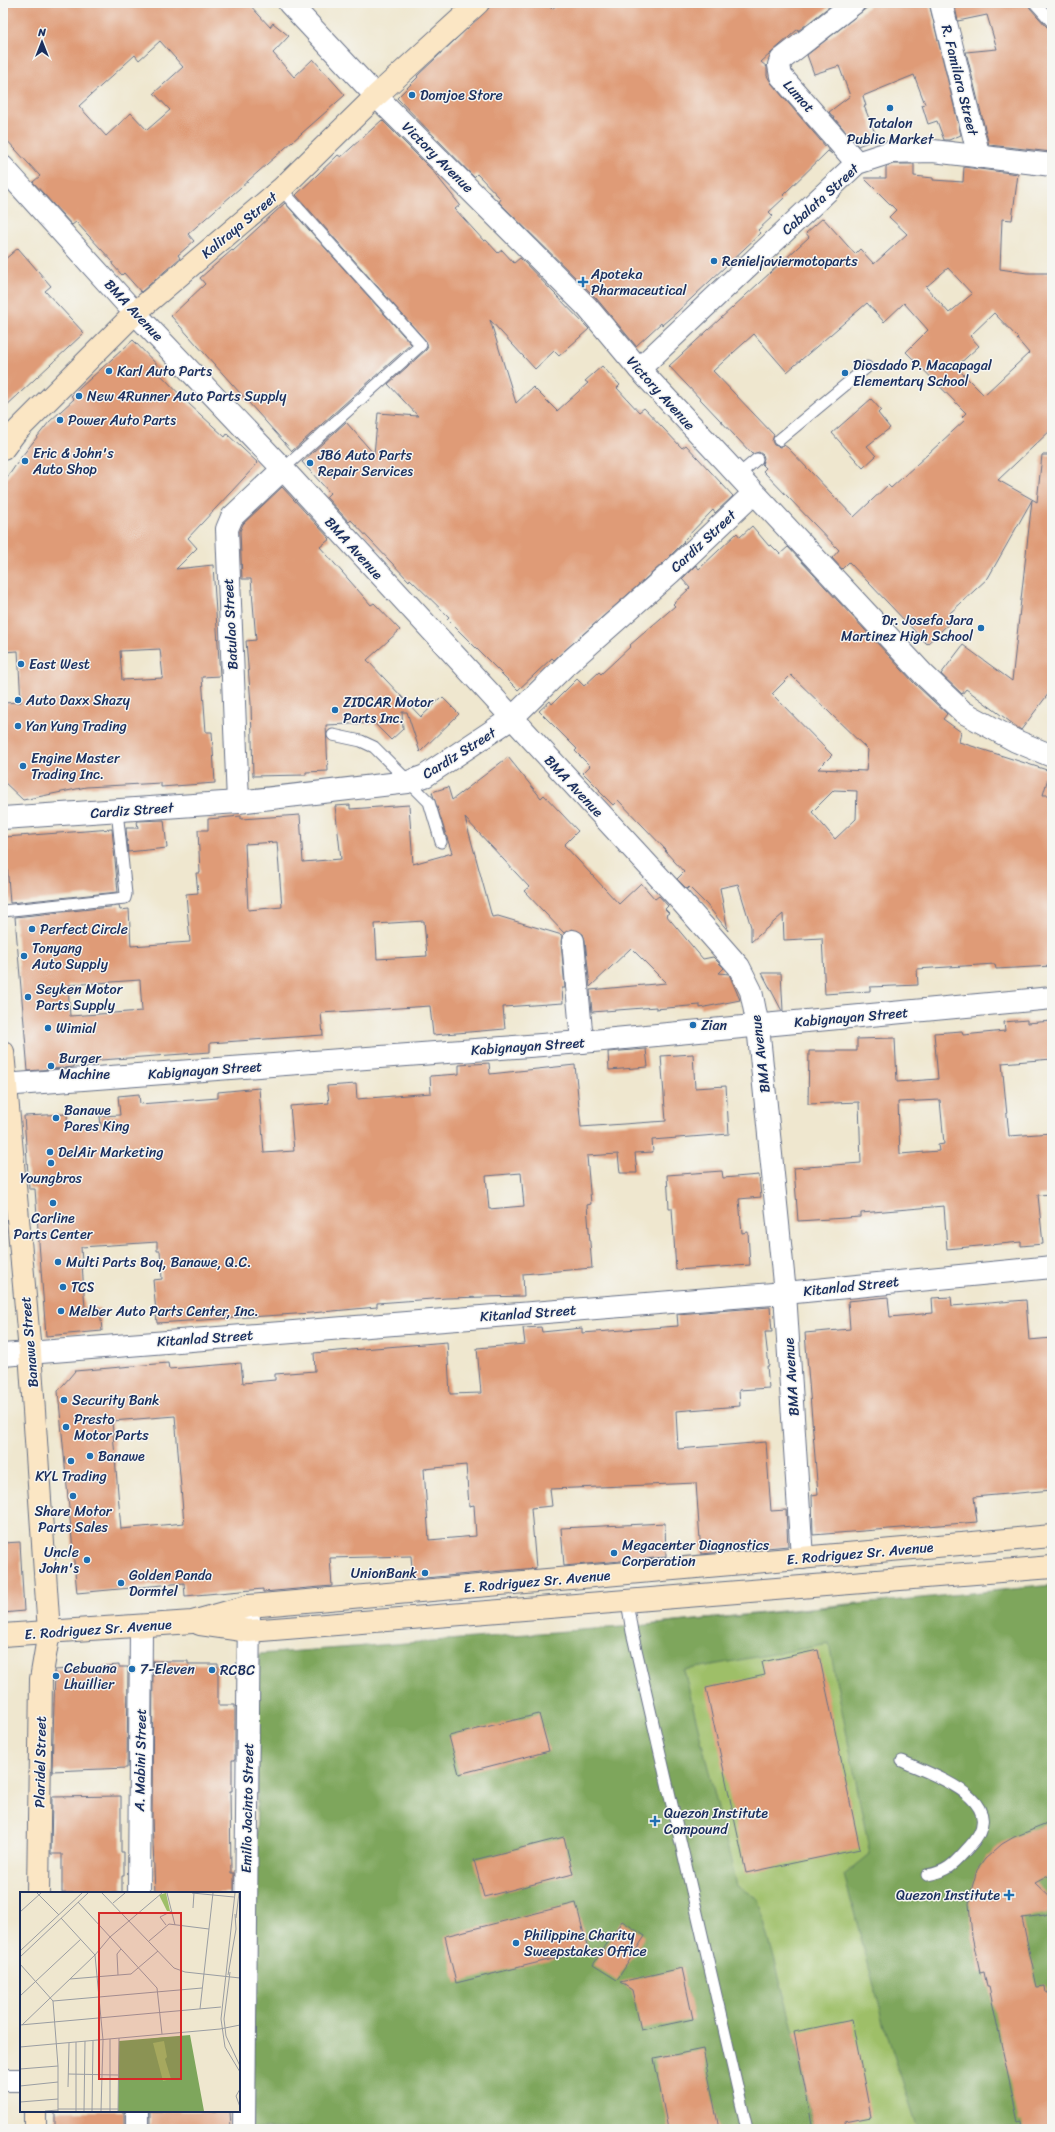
<svg xmlns="http://www.w3.org/2000/svg" width="1055" height="2132" font-family="Sriracha,sans-serif">
<style>
.green{fill:#9ebf68;stroke:#5c7763}
.forest{fill:#7ea65c;stroke:#4c6a5d}
.building{fill:#df9b77;fill-rule:evenodd}
.lines{fill:none;stroke-linecap:round;stroke-linejoin:round}
.lane-casing{stroke:#656f86;stroke-width:13}
.street-casing{stroke:#656f86;stroke-width:24}
.secondary-casing{stroke:#656f86;stroke-width:24}
.lane{stroke:#fff;stroke-width:11}
.street{stroke:#fff;stroke-width:22}
.secondary{stroke:#fbe6c4;stroke-width:22}
.poi-dot{fill:#1f6fb2;stroke:#f6f6f2;stroke-width:1.5}
.labels{text-anchor:middle;stroke-width:3;stroke-linejoin:round;paint-order:stroke}
.street-label{font-size:14px;fill:#1b2f5e;stroke:#f6f6f2}
.poi-label{font-size:14px;fill:#1b2f5e;stroke:#f6f6f2;text-anchor:start}
.inset-road{fill:none;stroke:#9a9da2;stroke-width:1}
.view{fill:#d62828;fill-opacity:0.15;stroke:#d62828;stroke-width:2}
.inset-edge{fill:none;stroke:#1b2f5e;stroke-width:2}
</style>
<rect width="100%" height="100%" fill="#f6f6f2"/>
<filter id="ink" filterUnits="userSpaceOnUse"><feTurbulence type="fractalNoise" baseFrequency=".025" numOctaves="2"/><feDisplacementMap in="SourceGraphic" scale="8" xChannelSelector="R" yChannelSelector="G"/><feConvolveMatrix kernelMatrix="1 2 1 2 8 2 1 2 1" color-interpolation-filters="sRGB"/></filter>
<filter id="wash" filterUnits="userSpaceOnUse"><feTurbulence type="fractalNoise" baseFrequency=".012" numOctaves="4" result="noise"/><feDisplacementMap in="SourceGraphic" scale="16" xChannelSelector="R" yChannelSelector="G"/><feGaussianBlur stdDeviation="0.9" result="paint"/><feColorMatrix in="noise" values="0 0 0 0 0 0 0 0 0 0 0 0 0 0 0 0 0 1.4 0 .05"/><feComposite in="paint" operator="in"/></filter>
<g filter="url(#wash)">
<rect width="100%" height="100%" fill="#efe7cf"/>
<!-- green -->
<polygon class="green" points="858,1603 967,2129 762,2129 647,1625"/>
<!-- forest -->
<polygon class="forest" points="1052,1585 1052,2129 921,2129 917,2126 887,2034 844,1875 870,1854 829,1644 684,1670 737,1886 758,1899 794,2032 813,2129 252,2129 259,1654 647,1625"/>
<g id="blocks">
<!-- building -->
<g class="building">
<path d="M3 3H248L270 27 273 23 289 36 273 53 294 77 313 59 345 95 188 234 194 241 178 255 180 258 141 292 124 273 122 275 112 264 113 262 76 222 72 225 33 182 40 176 3 136ZM160 41 183 67 154 93 170 110 147 130 131 113 106 136 79 106 135 55 139 60Z"/>
<polygon points="494,3 546,3 552,9 559,3 834,3 798,31 798,29 761,62 767,67 767,76 772,84 832,154 828,151 783,195 785,197 769,212 773,216 758,230 761,233 676,313 662,325 661,323 636,346 596,298 499,202 501,199 477,174 474,177 397,98 418,77 417,76"/>
<polygon points="873,3 929,3 961,135 949,140 944,140 937,121 928,124 922,105 925,104 914,75 863,96 866,106 864,106 877,138 858,146 829,112 850,96 839,66 814,74 807,55"/>
<polygon points="954,3 1028,3 1030,8 1047,27 1052,29 1052,152 989,145 966,52 997,49 987,15 958,21"/>
<polygon points="382,120 432,170 460,205 455,209 484,241 486,240 498,253 502,250 514,263 520,258 589,329 559,356 554,351 535,369 490,320 516,403 533,387 557,411 588,383 585,381 602,366 620,385 617,388 639,412 644,408 682,448 686,445 733,496 715,513 713,510 683,541 684,542 662,564 554,660 552,658 518,690 447,619 449,617 410,579 409,581 351,520 349,522 326,497 330,493 302,462 346,422 374,454 378,413 418,416 388,384 426,350 428,347 426,341 296,195 338,155 341,157"/>
<path d="M893 164H914V176L933 178V180L963 182 964 167 1018 174 1012 220 1002 219 1000 269 1027 273H1052V429L998 480 1037 502 1042 455H1052V689L1021 730 966 689 962 694 941 674 963 645 1012 681 1032 500 988 578 949 614 954 619 927 644 849 562 842 569 832 558 839 550 763 471 766 468 762 464 764 458 763 455 759 452 752 454 669 366 809 237 806 233 823 218 855 254 860 249 874 264 907 234 889 217 896 210 864 178H886V167ZM948 268 972 294 949 313 926 287ZM867 303 884 322 904 303 928 330 906 352 966 413 962 417 965 420 891 488 888 485 854 517 788 448 784 445 780 447 774 445 772 441 774 435 713 371 754 334 787 372ZM994 313 1018 338 1017 339 1029 353 984 395 956 367 979 346 970 336Z"/>
<polygon points="285,203 411,344 292,451 171,316 205,284 200,278 232,250 233,251"/>
<polygon points="18,248 51,286 45,291 84,333 3,409 3,261"/>
<path d="M133 340 164 372 160 374 189 404 225 437 227 434 258 463 188 538 197 548 176 569 213 565 220 676 202 677 206 732H212L215 783 161 787V783L86 787 23 800 3 781V703L21 702 18 651 3 652V489L7 478 22 456 49 422 74 399 71 396ZM160 649 163 678 122 680 120 651Z"/>
<polygon points="871,399 881,410 878,413 890,428 867,446 876,456 863,468 832,433"/>
<polygon points="282,487 330,539 320,547 371,605 374,603 400,630 367,660 421,717 442,697 459,714 420,752 407,712 402,712 403,729 391,740 374,723 326,725 328,771 306,772 306,775 253,776 251,704 246,641 256,640 251,579 242,579 240,531 243,524"/>
<path d="M752 526 769 546 771 545 780 554 788 547 915 684 947 714 943 719 961 732 959 742 1050 771 1043 795H1052V966L996 969 995 964 917 969 918 985 870 987V991L825 994 822 938 784 940 783 914 751 942V927L738 884 720 888 728 931 707 905 689 887 687 889 677 879 684 872 665 851 666 850 618 800 613 805 599 791 600 790 583 773 590 766 575 751 577 749 539 711 550 701 552 704 577 679 584 686 599 672 601 674 631 646 630 645 675 606 673 604 690 588 682 579 696 565 699 569 737 533 740 537ZM791 675 868 750 866 771 818 769 832 755 772 694ZM834 790 857 791 856 819 835 839 812 812Z"/>
<path d="M508 757 541 798 544 795 578 831 564 845 619 904 641 883 655 899 659 896 668 906 665 909 669 913 666 915 703 959 713 957 724 968 719 973 729 974 740 1000 700 1008V1005L656 1009V1007L592 1012 590 990 666 983 631 948 590 987 585 940 583 934 572 929 564 933 524 891 529 887 465 818 492 917 498 916 562 935 561 942 565 988H562L563 1003 503 1007 505 1029 433 1035 430 1006 321 1013 323 1035 210 1043V1052L74 1062V1067L28 1071 15 917 119 906 120 910 129 909 131 946 190 942 186 894 198 893 196 873H200L198 830H208V819L241 816V819L300 815 303 862 341 859 335 806 350 805V809L409 805 413 864 452 853 432 792 448 787 452 800ZM277 842 282 907 248 910 245 844ZM424 921 427 956 377 959 375 924ZM140 980 142 1011 70 1016 68 985Z"/>
<polygon points="164,820 167,848 128,852 126,828 138,828 137,821"/>
<polygon points="112,829 118,892 10,903 5,837"/>
<polygon points="762,973 781,973 783,1011 782,1011"/>
<path d="M1027 1020V1023L1052 1021V1059L1002 1063 1009 1136 1052 1133V1194L1038 1195 1043 1244 1021 1246V1242L947 1249 944 1206 861 1213V1217L798 1221 794 1168 861 1163 859 1102 808 1104 809 1051H857V1039L895 1038 897 1082 938 1079 934 1033 962 1031 963 1035 1005 1031 1004 1022ZM940 1100 944 1144 938 1145 939 1151 900 1154 898 1102Z"/>
<polygon points="646,1049 648,1067 609,1070 608,1052"/>
<path d="M693 1054 695 1088 726 1086 729 1134 652 1140 653 1152 635 1153 637 1173H620L618 1154 587 1156 591 1204 587 1205 592 1268 523 1274 524 1296 446 1298 377 1303V1307L311 1313 157 1323 153 1280 162 1279 160 1251H157V1242L81 1247 85 1309 100 1308 102 1331 46 1336 35 1189H29L24 1116 67 1114 68 1128 101 1126 100 1116 120 1115 118 1096 139 1094 140 1104 218 1098V1092L259 1088 264 1153 294 1151 290 1106 329 1103 327 1086 356 1084 357 1099 431 1093 430 1076 459 1074V1065L489 1063 490 1074 575 1065 581 1127 666 1121 661 1056ZM521 1173 524 1206 489 1209 486 1176Z"/>
<polygon points="722,1171 723,1178 759,1175 761,1197 739,1199 742,1233 748,1232 750,1265 676,1270 672,1208 669,1208 667,1175"/>
<polygon points="888,1297 890,1317 933,1313 932,1298 951,1297 952,1306 1026,1300 1029,1340 1052,1338 1052,1490 974,1497 977,1522 813,1535 812,1495 818,1494 805,1333 850,1329 848,1301"/>
<path d="M770 1307 772 1332H765L769 1366H767L769 1388 739 1390 740 1406 676 1411 678 1449 766 1442 771 1511 786 1510 788 1546 701 1554 696 1483 550 1489 552 1506 531 1508 536 1568 413 1579 411 1556 330 1558 332 1586 263 1592V1589L185 1596 184 1583 77 1593 58 1391 75 1371 168 1363 169 1369 241 1363 243 1383 275 1380V1374L315 1371 314 1353 447 1342 450 1394 481 1393 477 1348 525 1344 523 1328 541 1327 542 1332 582 1328V1333L678 1326 677 1314ZM175 1416 184 1523 121 1529 112 1421ZM466 1465 469 1506 474 1505 476 1536 429 1540 424 1469Z"/>
<polygon points="665,1523 666,1557 564,1566 561,1528"/>
<polygon points="20,1542 24,1611 3,1613 3,1543"/>
<polygon points="818,1650 860,1849 746,1873 706,1688 765,1675 762,1662"/>
<polygon points="153,1661 188,1661 188,1664 218,1664 218,1705 235,1705 235,1760 232,1760 232,1791 230,1791 231,1873 234,1873 234,1893 155,1893 152,1818"/>
<polygon points="119,1665 119,1667 128,1667 127,1768 52,1771 55,1670"/>
<polygon points="539,1714 549,1751 459,1774 449,1736"/>
<polygon points="121,1796 121,1852 124,1852 124,1876 122,1876 122,1893 62,1893 62,1854 51,1854 52,1797"/>
<polygon points="1052,1822 1052,1874 1035,1883 1052,1899 1052,1908 1051,1912 1045,1915 1022,1918 1037,1987 1045,1986 1046,1993 1052,1992 1052,2129 1023,2129 1022,2121 1018,2122 989,1987 987,1987 984,1972 980,1973 972,1936 969,1904 971,1891 977,1870 985,1859 1002,1844 1014,1837"/>
<polygon points="564,1837 573,1874 484,1897 474,1860"/>
<polygon points="576,1903 588,1950 456,1983 445,1936"/>
<polygon points="622,1921 645,1936 617,1980 593,1965"/>
<polygon points="682,1968 693,2019 641,2030 632,1990 620,1982"/>
<polygon points="852,2020 871,2117 845,2122 846,2129 813,2129 794,2032"/>
<polygon points="703,2049 719,2129 668,2129 654,2059"/>
<rect x="55" y="2111" width="69" height="18"/>
<polygon points="150,2111 229,2111 230,2129 150,2129"/>
</g>
</g>
</g>
<g filter="url(#ink)">
<use href="#blocks" fill-opacity="0" stroke="#656f86" stroke-width="1"/>
<g class="lines">
<!-- lane casing -->
<g class="lane-casing">
<g id="lane">
<polyline points="1035,3 1052,22"/>
<polyline points="281,189 421,345 283,469"/>
<polyline points="779,440 867,367"/>
<polyline points="737,476 757,459"/>
<polyline points="333,735 361,741 374,747 429,802 441,842"/>
<polyline points="3,911 125,898 126,894 117,811"/>
<polyline points="627,1601 632,1632 747,2129"/>
<path d="M902 1761C934 1776 1014 1801 969 1847 955 1862 950 1871 927 1875"/>
</g>
</g>
<!-- street casing -->
<g class="street-casing">
<g id="street">
<polyline points="289,3 376,96 587,307 639,369 924,675 963,712 1016,741 1052,756"/>
<polyline points="854,3 781,60 779,65 781,76 857,163"/>
<polyline points="941,3 979,157"/>
<polyline points="3,167 135,313 283,469 682,902 739,967 751,991 758,1026 785,1293 802,1558"/>
<polyline points="639,369 857,163 891,152 933,151 1052,165"/>
<polyline points="238,802 227,529 232,517 283,469"/>
<polyline points="3,818 238,802 408,782 425,776 512,718 567,664 670,573 753,494"/>
<polyline points="573,941 582,1042"/>
<polyline points="3,1085 582,1042 1052,998"/>
<polyline points="3,1355 785,1293 1052,1267"/>
<polyline points="139,1893 141,1627"/>
<polyline points="3,2080 21,2080"/>
<polyline points="137,2111 137,2129"/>
<polyline points="244,2129 249,1606"/>
</g>
</g>
<!-- secondary casing -->
<g class="secondary-casing">
<g id="secondary">
<polyline points="3,449 15,433 135,313 281,189 376,96 478,3"/>
<polyline points="3,1052 30,1352 49,1632 41,1679 38,1893"/>
<polyline points="200,1624 249,1631 1052,1567"/>
<polyline points="3,1635 192,1622 249,1606 1052,1536"/>
<polyline points="35,2129 35,2111"/>
</g>
</g>
<!-- lane -->
<use href="#lane" class="lane"/>
<!-- street -->
<use href="#street" class="street"/>
<!-- secondary -->
<use href="#secondary" class="secondary"/>
</g>
</g>
<!-- markers -->
<g class="poi-dot">
<circle cx="412" cy="95" r="4"/>
<circle cx="890" cy="108" r="4"/>
<circle cx="714" cy="261" r="4"/>
<path d="M581 276h4v4h4v4h-4v4h-4v-4h-4v-4h4z"/>
<circle cx="109" cy="371" r="4"/>
<circle cx="845" cy="373" r="4"/>
<circle cx="79" cy="396" r="4"/>
<circle cx="60" cy="420" r="4"/>
<circle cx="25" cy="461" r="4"/>
<circle cx="310" cy="463" r="4"/>
<circle cx="981" cy="628" r="4"/>
<circle cx="21" cy="664" r="4"/>
<circle cx="18" cy="700" r="4"/>
<circle cx="335" cy="710" r="4"/>
<circle cx="18" cy="726" r="4"/>
<circle cx="23" cy="766" r="4"/>
<circle cx="32" cy="929" r="4"/>
<circle cx="24" cy="956" r="4"/>
<circle cx="28" cy="997" r="4"/>
<circle cx="693" cy="1025" r="4"/>
<circle cx="48" cy="1028" r="4"/>
<circle cx="51" cy="1066" r="4"/>
<circle cx="56" cy="1118" r="4"/>
<circle cx="50" cy="1152" r="4"/>
<circle cx="51" cy="1163" r="4"/>
<circle cx="53" cy="1203" r="4"/>
<circle cx="58" cy="1262" r="4"/>
<circle cx="63" cy="1287" r="4"/>
<circle cx="61" cy="1311" r="4"/>
<circle cx="64" cy="1400" r="4"/>
<circle cx="66" cy="1427" r="4"/>
<circle cx="90" cy="1456" r="4"/>
<circle cx="71" cy="1461" r="4"/>
<circle cx="73" cy="1496" r="4"/>
<circle cx="614" cy="1553" r="4"/>
<circle cx="87" cy="1560" r="4"/>
<circle cx="425" cy="1573" r="4"/>
<circle cx="121" cy="1583" r="4"/>
<circle cx="132" cy="1669" r="4"/>
<circle cx="212" cy="1670" r="4"/>
<circle cx="56" cy="1676" r="4"/>
<path d="M653 1815h4v4h4v4h-4v4h-4v-4h-4v-4h4z"/>
<path d="M1007 1889h4v4h4v4h-4v4h-4v-4h-4v-4h4z"/>
<circle cx="516" cy="1943" r="4"/>
</g>
<g class="labels">
<!-- street labels -->
<g class="street-label">
<text transform="translate(960 80) rotate(76)" y="5">R. Familara Street</text>
<text transform="translate(799 96) rotate(48)" y="5">Lumot</text>
<text transform="translate(438 157) rotate(45)" y="5">Victory Avenue</text>
<text transform="translate(820 199) rotate(-42)" y="5">Cabalata Street</text>
<text transform="translate(239 225) rotate(-40)" y="5">Kaliraya Street</text>
<text transform="translate(134 310) rotate(47)" y="5">BMA Avenue</text>
<text transform="translate(661 393) rotate(48)" y="5">Victory Avenue</text>
<text transform="translate(703 541) rotate(-43)" y="5">Cardiz Street</text>
<text transform="translate(354 548) rotate(48)" y="5">BMA Avenue</text>
<text transform="translate(230 624) rotate(-93)" y="5">Batulao Street</text>
<text transform="translate(459 753) rotate(-32)" y="5">Cardiz Street</text>
<text transform="translate(574 786) rotate(47)" y="5">BMA Avenue</text>
<text transform="translate(132 810) rotate(-4)" y="5">Cardiz Street</text>
<text transform="translate(851 1017) rotate(-5)" y="5">Kabignayan Street</text>
<text transform="translate(528 1046) rotate(-4)" y="5">Kabignayan Street</text>
<text transform="translate(760 1054) rotate(-97)" y="5">BMA Avenue</text>
<text transform="translate(205 1070) rotate(-4)" y="5">Kabignayan Street</text>
<text transform="translate(851 1286) rotate(-6)" y="5">Kitanlad Street</text>
<text transform="translate(528 1313) rotate(-4)" y="5">Kitanlad Street</text>
<text transform="translate(205 1338) rotate(-4)" y="5">Kitanlad Street</text>
<text transform="translate(29 1342) rotate(-95)" y="5">Banawe Street</text>
<text transform="translate(791 1377) rotate(-94)" y="5">BMA Avenue</text>
<text transform="translate(860 1553) rotate(-5)" y="5">E. Rodriguez Sr. Avenue</text>
<text transform="translate(537 1581) rotate(-5)" y="5">E. Rodriguez Sr. Avenue</text>
<text transform="translate(98 1629) rotate(-4)" y="5">E. Rodriguez Sr. Avenue</text>
<text transform="translate(140 1760) rotate(-89)" y="5">A. Mabini Street</text>
<text transform="translate(40 1762) rotate(-89)" y="5">Plaridel Street</text>
<text transform="translate(247 1808) rotate(-89)" y="5">Emilio Jacinto Street</text>
</g>
<!-- poi labels -->
<g class="poi-label">
<text x="420" y="100">Domjoe Store</text>
<text x="890" y="128" text-anchor="middle">Tatalon<tspan x="890" dy="16">Public Market</tspan></text>
<text x="722" y="266">Renieljaviermotoparts</text>
<text x="591" y="279">Apoteka<tspan x="591" dy="16">Pharmaceutical</tspan></text>
<text x="853" y="370">Diosdado P. Macapagal<tspan x="853" dy="16">Elementary School</tspan></text>
<text x="117" y="376">Karl Auto Parts</text>
<text x="87" y="401">New 4Runner Auto Parts Supply</text>
<text x="68" y="425">Power Auto Parts</text>
<text x="33" y="458">Eric &amp; John's<tspan x="33" dy="16">Auto Shop</tspan></text>
<text x="318" y="460">JB6 Auto Parts<tspan x="318" dy="16">Repair Services</tspan></text>
<text x="973" y="625" text-anchor="end">Dr. Josefa Jara<tspan x="973" dy="16">Martinez High School</tspan></text>
<text x="29" y="669">East West</text>
<text x="26" y="705">Auto Daxx Shazy</text>
<text x="343" y="707">ZIDCAR Motor<tspan x="343" dy="16">Parts Inc.</tspan></text>
<text x="26" y="731">Yan Yung Trading</text>
<text x="31" y="763">Engine Master<tspan x="31" dy="16">Trading Inc.</tspan></text>
<text x="40" y="934">Perfect Circle</text>
<text x="32" y="953">Tonyang<tspan x="32" dy="16">Auto Supply</tspan></text>
<text x="36" y="994">Seyken Motor<tspan x="36" dy="16">Parts Supply</tspan></text>
<text x="701" y="1030">Zian</text>
<text x="56" y="1033">Wimial</text>
<text x="59" y="1063">Burger<tspan x="59" dy="16">Machine</tspan></text>
<text x="64" y="1115">Banawe<tspan x="64" dy="16">Pares King</tspan></text>
<text x="58" y="1157">DelAir Marketing</text>
<text x="51" y="1183" text-anchor="middle">Youngbros</text>
<text x="53" y="1223" text-anchor="middle">Carline<tspan x="53" dy="16">Parts Center</tspan></text>
<text x="66" y="1267">Multi Parts Boy, Banawe, Q.C.</text>
<text x="71" y="1292">TCS</text>
<text x="69" y="1316">Melber Auto Parts Center, Inc.</text>
<text x="72" y="1405">Security Bank</text>
<text x="74" y="1424">Presto<tspan x="74" dy="16">Motor Parts</tspan></text>
<text x="98" y="1461">Banawe</text>
<text x="71" y="1481" text-anchor="middle">KYL Trading</text>
<text x="73" y="1516" text-anchor="middle">Share Motor<tspan x="73" dy="16">Parts Sales</tspan></text>
<text x="622" y="1550">Megacenter Diagnostics<tspan x="622" dy="16">Corperation</tspan></text>
<text x="79" y="1557" text-anchor="end">Uncle<tspan x="79" dy="16">John's</tspan></text>
<text x="417" y="1578" text-anchor="end">UnionBank</text>
<text x="129" y="1580">Golden Panda<tspan x="129" dy="16">Dormtel</tspan></text>
<text x="64" y="1673">Cebuana<tspan x="64" dy="16">Lhuillier</tspan></text>
<text x="140" y="1674">7-Eleven</text>
<text x="220" y="1675">RCBC</text>
<text x="664" y="1818">Quezon Institute<tspan x="664" dy="16">Compound</tspan></text>
<text x="1000" y="1900" text-anchor="end">Quezon Institute</text>
<text x="524" y="1940">Philippine Charity<tspan x="524" dy="16">Sweepstakes Office</tspan></text>
</g>
</g>
<!-- overview -->
<g transform="translate(20 1892)">
<rect width="220" height="220" fill="#efe7cf"/>
<path d="M146 1 150 19H147L139 3ZM146 145 155 188 140 191 130 147Z" fill="#9ebf68"/>
<path d="M170 143 184 219H98L99 149ZM144 149 147 165 145 167 151 187 143 189 133 151Z" fill="#7ea65c" fill-rule="evenodd"/>
<path class="inset-road" d="M17 1 39 23M82 1 154 76 165 80 220 86M147 1 155 33M172 1 214 5M215 1 201 127 205 155 220 180M58 10 137 96 142 142M93 11 105 1M173 16 174 1M0 20 21 1M41 26 75 63 83 148M216 26 219 1M146 33 140 25 152 19M129 49 149 32 189 37M0 59 62 1M0 65 68 1M0 72 33 109 38 174V219M210 80 204 127 206 144 220 174M98 83 97 62 101 57M208 83 216 37 215 22M50 87 111 82 138 59M0 104 61 47M33 109 182 96M180 117 193 1M0 133 201 115M2 133 75 63 90 45 142 1M0 155 200 137 220 133M0 177 38 174M48 182 98 183M0 194 38 190M48 195 49 151M220 197 216 204 220 215M0 210 38 207M38 217H98M25 219 38 218M56 219V150M64 219 65 149M72 219 73 149M81 219 83 148M90 219V147M98 219 99 146"/>
<path class="view" d="M79 21H161V187H79Z"/>
<rect width="220" height="220" class="inset-edge"/>
</g>
<!-- margin -->
<rect width="1055" height="2132" fill="none" stroke="#f6f6f2" stroke-width="16"/>
<!-- north arrow -->
<g transform="translate(42 42)" stroke="#f6f6f2" stroke-width="3" paint-order="stroke">
<path d="M0-3L7 15L0 10L-7 15Z" fill="#1b2f5e"/>
<text y="-6" font-size="11" font-weight="bold" text-anchor="middle" fill="#1b2f5e">N</text>
</g>
</svg>
